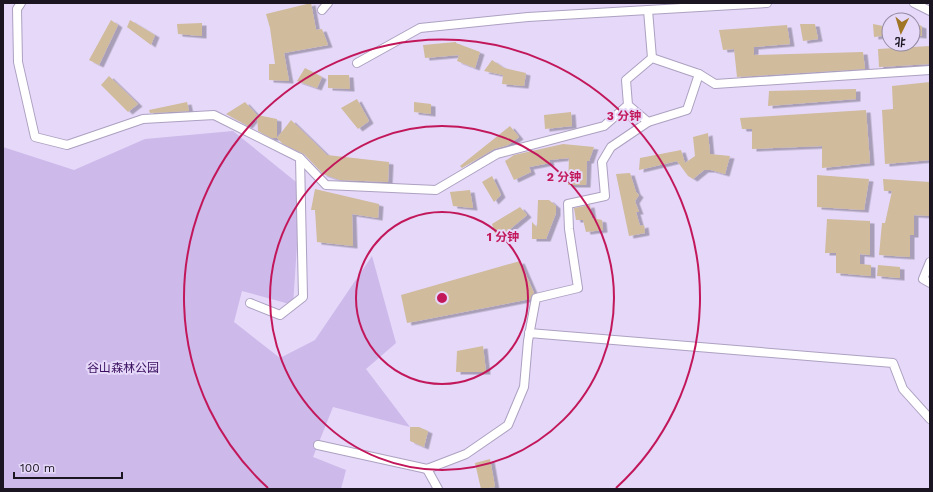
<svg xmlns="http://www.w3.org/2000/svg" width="933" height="492" font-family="'Work Sans','Noto Sans SC',sans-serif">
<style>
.green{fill:#cdb9ea}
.building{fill:#d0bb9c;filter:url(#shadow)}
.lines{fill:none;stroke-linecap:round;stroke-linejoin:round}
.street-casing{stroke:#ada1c1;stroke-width:10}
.street{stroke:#fff;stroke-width:8}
.ring{fill:none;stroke:#c2185b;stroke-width:2}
.labels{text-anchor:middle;stroke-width:4;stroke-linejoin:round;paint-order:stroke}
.park-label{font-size:12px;fill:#3a0f5f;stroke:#e5d8f9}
.centre{fill:#c2185b;stroke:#e5d8f9;stroke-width:2}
.ring-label{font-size:12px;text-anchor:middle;font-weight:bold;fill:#c2185b;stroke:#e5d8f9;stroke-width:4;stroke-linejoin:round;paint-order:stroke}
</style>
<defs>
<filter id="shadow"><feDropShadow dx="4.5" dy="2.5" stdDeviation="0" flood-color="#0004"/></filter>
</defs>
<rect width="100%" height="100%" fill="#e5d8f9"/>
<!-- green -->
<polygon class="green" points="233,131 301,186 293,305 242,291 234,322 280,358 315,340 372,256 396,343 366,369 410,427 333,407 313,457 346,470 341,489 3,489 3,147 74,170 145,139"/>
<!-- building -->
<g class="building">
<polygon points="311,3 316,30 322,29 328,45 284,53 289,81 269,80 269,64 275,64 270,28 266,14"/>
<polygon points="111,20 118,25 99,65 89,60"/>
<polygon points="130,20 155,35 151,45 127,27"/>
<polygon points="202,23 202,36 178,34 177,24"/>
<polygon points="913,23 922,26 922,36 913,35"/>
<polygon points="800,24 815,24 818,39 803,41"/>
<polygon points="873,24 888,27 889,35 874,37"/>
<polygon points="787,25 790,44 754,47 754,55 863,52 865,69 737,77 734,49 723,50 719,30"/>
<polygon points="456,42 456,43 480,52 475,68 457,61 459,55 425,58 423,45"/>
<polygon points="930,46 930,64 879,67 878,49"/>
<polygon points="492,60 504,68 526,73 524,86 502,84 503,75 484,71"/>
<polygon points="305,68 322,77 317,88 297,81"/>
<polygon points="328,75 349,75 350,89 328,88"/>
<polygon points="109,76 138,104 128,112 101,85"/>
<polygon points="930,82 930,160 885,164 882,110 893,109 892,86"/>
<polygon points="856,89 856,99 768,106 769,91"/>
<polygon points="357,99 369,121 358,129 341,108"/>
<polygon points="187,102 189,111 150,113 149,110"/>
<polygon points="245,102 257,115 248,126 226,114"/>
<polygon points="414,102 431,104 431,114 414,112"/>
<polygon points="866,110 870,163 822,168 822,146 752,149 752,129 742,129 740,118"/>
<polygon points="571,112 572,126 545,129 544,115"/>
<polygon points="257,115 277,119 277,138 271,138 258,131"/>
<polygon points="291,120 327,155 389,162 388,182 340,180 323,174 304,154 283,144 277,138"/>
<polygon points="510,126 519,137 508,145 494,149 462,168 460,166"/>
<polygon points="708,133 710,154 730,156 725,174 711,170 704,170 693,179 688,176 677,161 639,170 640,158 681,150 685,163 695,156 693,137"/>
<polygon points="563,144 594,147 589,161 587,161 586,185 568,185 569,158 549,160 550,163 529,167 531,172 514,180 505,161 514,155"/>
<polygon points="630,173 636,192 639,195 635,201 639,212 636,212 640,226 644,225 645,233 629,236 616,174"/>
<polygon points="817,175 869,179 864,210 817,207"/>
<polygon points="492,176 501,195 494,202 482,182"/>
<polygon points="883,179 930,182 930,216 914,215 914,235 910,235 910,257 879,255 882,223 885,223 892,191 884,191"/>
<polygon points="315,189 379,204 378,218 352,214 353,246 317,242 315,210 311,210"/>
<polygon points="470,190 473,208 453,206 450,192"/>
<polygon points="538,200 549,200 556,206 556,213 546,239 532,239 532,222 537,227"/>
<polygon points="590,205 592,218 602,220 603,230 586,232 583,220 576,220 574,208"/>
<polygon points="520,207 527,215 497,240 492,224"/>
<polygon points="827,219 870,221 870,255 860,254 860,264 871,265 871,276 836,273 836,253 825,253"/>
<polygon points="520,261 534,293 530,299 407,323 401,295"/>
<polygon points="878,265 900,267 900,278 877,276"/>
<polygon points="483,346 486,372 456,372 457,351"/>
<polygon points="410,427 419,427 428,431 424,447 410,441"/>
<polygon points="490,459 495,487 481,489 475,463"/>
</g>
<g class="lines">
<!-- street casing -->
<g class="street-casing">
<g id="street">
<polyline points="21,3 17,9 18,62 35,137 67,145 143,119 214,115 300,158 303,297 280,315 250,303"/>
<polyline points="914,3 930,11"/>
<polyline points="322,10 328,3"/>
<polyline points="648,10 652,58"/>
<polyline points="357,63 420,28 528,17 767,3"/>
<polyline points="699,74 715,84 930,70"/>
<polyline points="300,158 326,185 436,190 497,154 604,126 628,105 626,80 652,58 699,74 687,110 648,122 628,105"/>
<polyline points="930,262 923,279 930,283"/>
<polyline points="529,333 893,363 903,389 930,419"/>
<polyline points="318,445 427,469 466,454 508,425 524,387 528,341 536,298 578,288 569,229 568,204 605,196 602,162 611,147 648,122"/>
<polyline points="427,469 438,489"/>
</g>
</g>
<!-- street -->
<use href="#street" class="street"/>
</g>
<!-- distance rings -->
<g class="ring">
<circle cx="442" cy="298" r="86"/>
<circle cx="442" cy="298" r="172"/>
<path d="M268 488A258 258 0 1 1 616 488"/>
</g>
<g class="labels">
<!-- park labels -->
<g class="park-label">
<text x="123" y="372">谷山森林公园</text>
</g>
</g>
<circle cx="442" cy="298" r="6" class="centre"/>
<g class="ring-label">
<text x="624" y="120">3 分钟</text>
<text x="564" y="181">2 分钟</text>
<text x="503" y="241">1 分钟</text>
</g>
<!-- border -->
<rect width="933" height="492" fill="none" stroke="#1a1521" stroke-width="8"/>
<!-- north arrow -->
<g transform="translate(901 32) rotate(185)"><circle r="19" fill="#e5d8f9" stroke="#948aa3"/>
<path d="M0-3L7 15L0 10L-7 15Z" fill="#a17526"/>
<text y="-6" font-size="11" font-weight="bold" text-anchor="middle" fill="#1a1521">北</text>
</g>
<!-- scale -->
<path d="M14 472v6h108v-6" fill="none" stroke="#1a1521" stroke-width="2"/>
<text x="20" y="472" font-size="12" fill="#1a1521" stroke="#e5d8f9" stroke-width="3" paint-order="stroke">100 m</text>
</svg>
